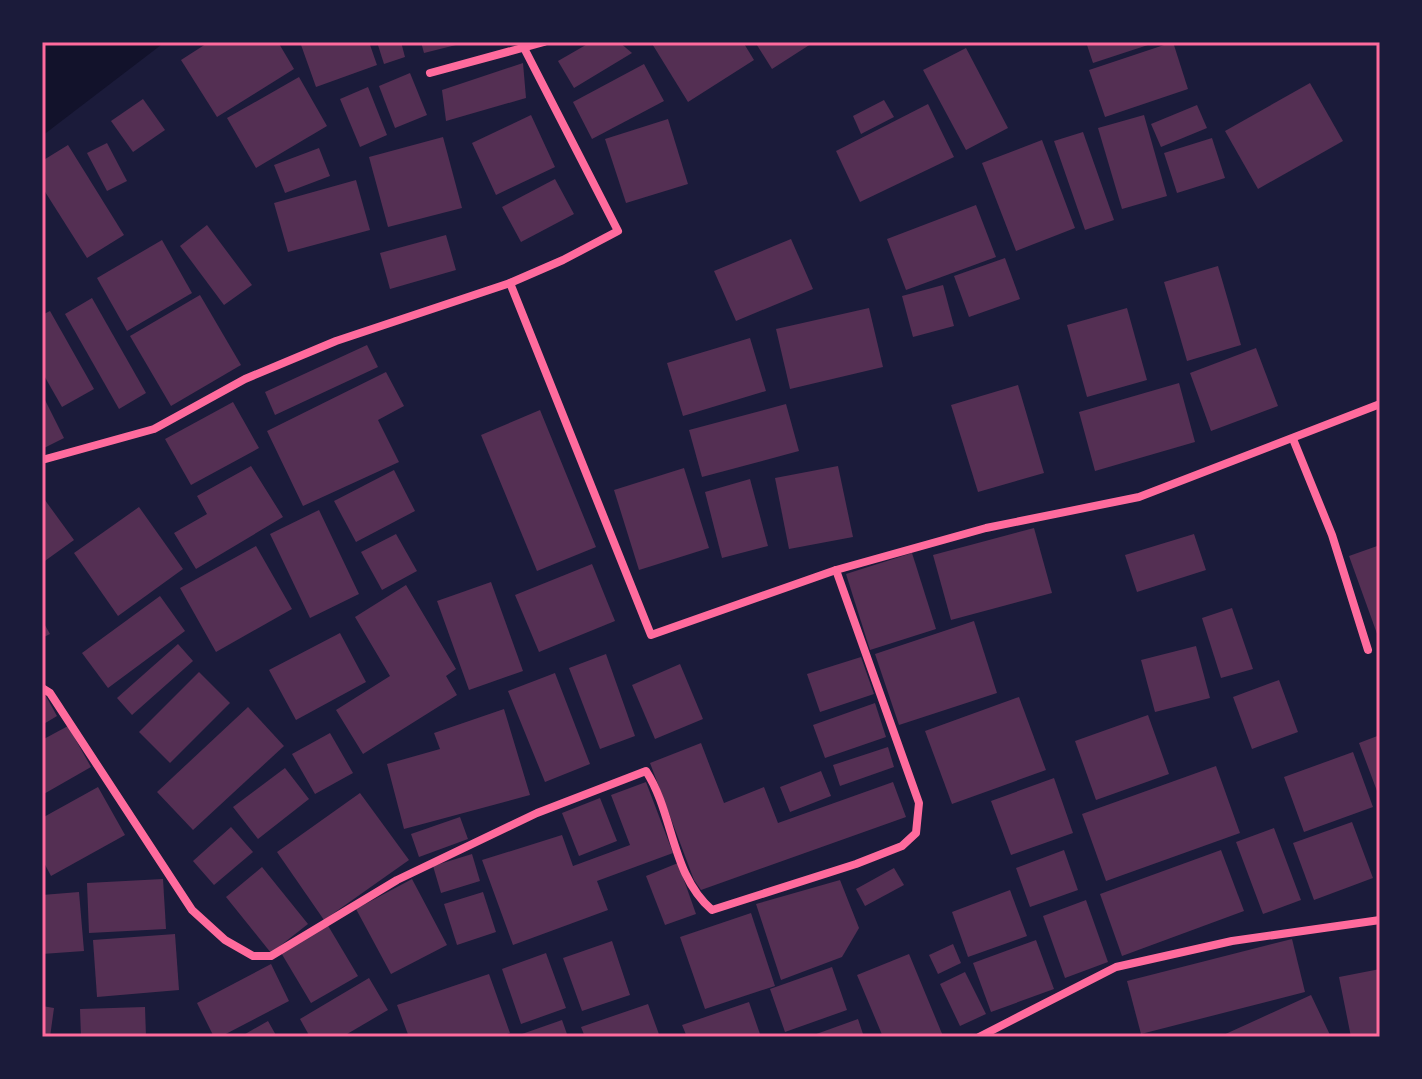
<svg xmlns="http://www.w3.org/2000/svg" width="1422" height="1079" font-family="Overpass,sans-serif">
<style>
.water{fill:#12122b}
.building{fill:#542f53}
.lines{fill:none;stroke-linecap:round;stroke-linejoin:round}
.minor{stroke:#ff6b9d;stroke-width:8}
.neatline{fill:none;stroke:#ff6b9d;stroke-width:3}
</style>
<rect width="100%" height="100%" fill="#1b1b3a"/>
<!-- water -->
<polygon class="water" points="42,42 165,42 42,136"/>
<!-- building -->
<g class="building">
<polygon points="209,42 278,42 294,69 217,117 181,60"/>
<polygon points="300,42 369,42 377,65 316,87"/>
<polygon points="377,42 401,42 405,57 384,64"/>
<polygon points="421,42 464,42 464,43 424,53"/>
<polygon points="591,42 619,42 632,53 574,88 558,61"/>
<polygon points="651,42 743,42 754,60 688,102"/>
<polygon points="755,42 814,42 772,69"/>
<polygon points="1086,42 1154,42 1154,43 1093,63"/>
<polygon points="1173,42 1188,89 1105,117 1089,70"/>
<polygon points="966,48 1008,128 966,150 923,70"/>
<polygon points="523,63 526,98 446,121 442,90"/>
<polygon points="644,64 664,101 592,139 573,102"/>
<polygon points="410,73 427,115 395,128 379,86"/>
<polygon points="299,77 327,126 256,168 227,118"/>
<polygon points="1310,83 1343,141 1258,189 1225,131"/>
<polygon points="368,87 387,135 360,147 340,99"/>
<polygon points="143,99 165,130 133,152 111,121"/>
<polygon points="884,100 894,117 861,134 853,116"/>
<polygon points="928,104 954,157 860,202 836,151"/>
<polygon points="1197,105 1207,128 1161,147 1151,124"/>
<polygon points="531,115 555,167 496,195 472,143"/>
<polygon points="1144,115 1167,196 1122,209 1098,128"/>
<polygon points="668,119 688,184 626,203 605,139"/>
<polygon points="1083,132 1114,220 1085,230 1054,141"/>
<polygon points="443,137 462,208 388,227 369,157"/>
<polygon points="1212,138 1225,178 1177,193 1164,153"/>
<polygon points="1042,140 1075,228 1016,251 982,163"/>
<polygon points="107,143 127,181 107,191 87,153"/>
<polygon points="68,145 124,235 87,258 42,187 42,161"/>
<polygon points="319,148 330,176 285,193 274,165"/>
<polygon points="555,179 574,214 521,242 502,207"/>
<polygon points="356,180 370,230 288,252 274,203"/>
<polygon points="976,205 996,257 906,290 887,239"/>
<polygon points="207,225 252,285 224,305 180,246"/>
<polygon points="446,235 456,270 390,289 380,253"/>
<polygon points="791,239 813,289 736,321 714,271"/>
<polygon points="162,240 192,293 127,331 97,278"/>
<polygon points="1005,258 1020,299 969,317 954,276"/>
<polygon points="1218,266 1241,345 1187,361 1164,282"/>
<polygon points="943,285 954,326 913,337 902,296"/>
<polygon points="200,295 241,365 171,406 130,336"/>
<polygon points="92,298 146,393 119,409 65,314"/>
<polygon points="869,308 883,367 790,389 776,329"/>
<polygon points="1127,308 1147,380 1087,397 1067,325"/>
<polygon points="50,311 94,389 62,407 42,372 42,315"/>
<polygon points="750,338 766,391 683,416 667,363"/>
<polygon points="367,345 378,367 275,415 265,392"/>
<polygon points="1256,348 1278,406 1211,431 1190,373"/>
<polygon points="386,372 404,406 378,420 399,462 303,506 267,431"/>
<polygon points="1179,383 1195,442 1095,471 1079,412"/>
<polygon points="1018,385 1044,473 978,492 951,405"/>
<polygon points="42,394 64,438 44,448 42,444"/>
<polygon points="233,402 259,448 191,485 165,439"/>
<polygon points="786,404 799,451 702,477 689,430"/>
<polygon points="540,410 596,547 537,571 481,435"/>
<polygon points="251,466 283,517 196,569 174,533 207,514 197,496"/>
<polygon points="838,466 853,537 789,549 775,478"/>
<polygon points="684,468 709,548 639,570 614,490"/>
<polygon points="394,470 415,511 356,542 334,501"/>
<polygon points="750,479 768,546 722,558 705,492"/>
<polygon points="42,496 74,540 42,563"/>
<polygon points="139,507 183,569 118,616 74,553"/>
<polygon points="319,510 359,594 310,618 270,534"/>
<polygon points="1034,528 1052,593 951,620 933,555"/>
<polygon points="396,534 417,571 382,590 361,552"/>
<polygon points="1194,534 1206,570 1137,592 1125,555"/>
<polygon points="1380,545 1380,642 1349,556"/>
<polygon points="256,546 292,609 216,652 180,588"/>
<polygon points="912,553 936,629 870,650 846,574"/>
<polygon points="592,564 615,621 539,652 515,595"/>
<polygon points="491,582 523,671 469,690 437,601"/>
<polygon points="406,585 456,669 446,676 457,695 363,754 336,710 390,676 355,617"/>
<polygon points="160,596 185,631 108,688 82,653"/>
<polygon points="1232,608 1253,669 1221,678 1202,618"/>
<polygon points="42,620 50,634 42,638"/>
<polygon points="974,621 997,693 899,725 875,654"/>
<polygon points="340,633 366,682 296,720 269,670"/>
<polygon points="178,644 193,661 132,715 117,698"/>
<polygon points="1196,646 1210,698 1155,712 1141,660"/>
<polygon points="606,654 635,736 600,749 569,668"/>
<polygon points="861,657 874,694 820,712 807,674"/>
<polygon points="680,664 703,719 655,739 632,685"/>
<polygon points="199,672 230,703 170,763 139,732"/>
<polygon points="555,673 590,764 545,782 508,691"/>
<polygon points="1279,680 1298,732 1252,749 1233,697"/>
<polygon points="42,689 57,716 42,725"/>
<polygon points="1019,697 1046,770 952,804 925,731"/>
<polygon points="875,703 886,737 825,758 813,725"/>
<polygon points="248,707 284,746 193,830 157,792"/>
<polygon points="504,709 530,795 404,829 387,764 440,749 434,733"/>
<polygon points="1148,715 1169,774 1096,800 1075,741"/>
<polygon points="68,726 91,767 42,795 42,740"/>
<polygon points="330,733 353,773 315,794 292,754"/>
<polygon points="1380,735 1380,799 1359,743"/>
<polygon points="701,743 724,803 764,787 778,823 893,782 906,817 701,890 694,880 650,763"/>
<polygon points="888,747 894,767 840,786 833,765"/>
<polygon points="1353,752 1373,807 1304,832 1284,777"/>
<polygon points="1216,766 1240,833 1106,881 1082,814"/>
<polygon points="285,768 309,799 258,839 233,807"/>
<polygon points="821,771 831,796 790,812 780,787"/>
<polygon points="1054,778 1073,833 1011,855 991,801"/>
<polygon points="646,782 673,853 597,881 608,910 513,945 482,860 562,835 573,866 630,845 611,795"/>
<polygon points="98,787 125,835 51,876 42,859 42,818"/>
<polygon points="360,793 409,860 324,920 277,852"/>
<polygon points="600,798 617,841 579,856 562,813"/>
<polygon points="460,817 468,839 419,857 411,834"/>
<polygon points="1352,822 1373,878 1314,900 1293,843"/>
<polygon points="231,827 253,852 214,885 193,861"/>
<polygon points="1274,828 1301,900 1263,914 1236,842"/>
<polygon points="1064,850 1078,890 1030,907 1016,868"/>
<polygon points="1221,850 1244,911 1122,956 1100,894"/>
<polygon points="472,854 480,881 441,893 433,866"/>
<polygon points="678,863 696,914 665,925 646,876"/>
<polygon points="262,867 308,924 271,953 226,897"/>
<polygon points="894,868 904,885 865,906 856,889"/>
<polygon points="163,879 166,929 89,933 87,883"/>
<polygon points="412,879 447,945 391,974 356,909"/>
<polygon points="840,880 859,928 842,957 781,980 756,904"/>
<polygon points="1010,890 1027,936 968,957 952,912"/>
<polygon points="79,892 84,951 42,954 42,895"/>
<polygon points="483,892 496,932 457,945 444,904"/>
<polygon points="1086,900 1108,962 1065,978 1043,916"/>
<polygon points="751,913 775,986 705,1009 680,937"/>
<polygon points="327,924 358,976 311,1003 280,951"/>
<polygon points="175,934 179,990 97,997 93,940"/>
<polygon points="1292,939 1305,992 1141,1034 1127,981"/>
<polygon points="1036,940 1054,989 991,1012 973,963"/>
<polygon points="612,941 630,995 582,1011 563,958"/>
<polygon points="953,944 961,963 938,974 929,955"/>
<polygon points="546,953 566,1008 521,1024 502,969"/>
<polygon points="909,954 943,1036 940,1037 883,1037 857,975"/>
<polygon points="271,964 289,1001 220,1037 214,1037 197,1003"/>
<polygon points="832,967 847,1010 785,1032 770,989"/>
<polygon points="1380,969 1380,1037 1351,1037 1339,977"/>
<polygon points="965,972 986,1014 960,1026 940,984"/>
<polygon points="489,974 510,1033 498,1037 409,1037 397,1005"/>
<polygon points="369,978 388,1010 342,1037 310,1037 300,1019"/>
<polygon points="1311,995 1331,1037 1219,1037"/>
<polygon points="749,1002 761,1037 687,1037 682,1025"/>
<polygon points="648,1004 660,1037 585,1037 581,1027"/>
<polygon points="42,1006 54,1008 50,1037 42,1037"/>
<polygon points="145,1007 146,1037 81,1037 80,1009"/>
<polygon points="858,1019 864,1037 808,1037"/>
<polygon points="562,1020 568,1037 523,1037 522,1034"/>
<polygon points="268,1021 277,1037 240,1037"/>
</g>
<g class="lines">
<!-- minor -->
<g class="minor">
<polyline points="430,73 544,42"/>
<polyline points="510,283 651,635 836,570 986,528 1139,497 1380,404"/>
<polyline points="1293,439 1332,535 1368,650"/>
<polyline points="42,460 154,429 245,379 336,341 510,283 563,260 618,231 524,48"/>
<path d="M42 688 50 693 192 910 225 940 253 956H271L397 880 537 813 646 771C674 814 671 875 712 910L856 864 902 846 916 833 919 803 836 570"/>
<polyline points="979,1037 1116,967 1232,941 1380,920"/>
</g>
</g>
<!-- border -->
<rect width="1422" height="1079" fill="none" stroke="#1b1b3a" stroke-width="88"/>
<rect x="44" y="44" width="1334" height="991" class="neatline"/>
</svg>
